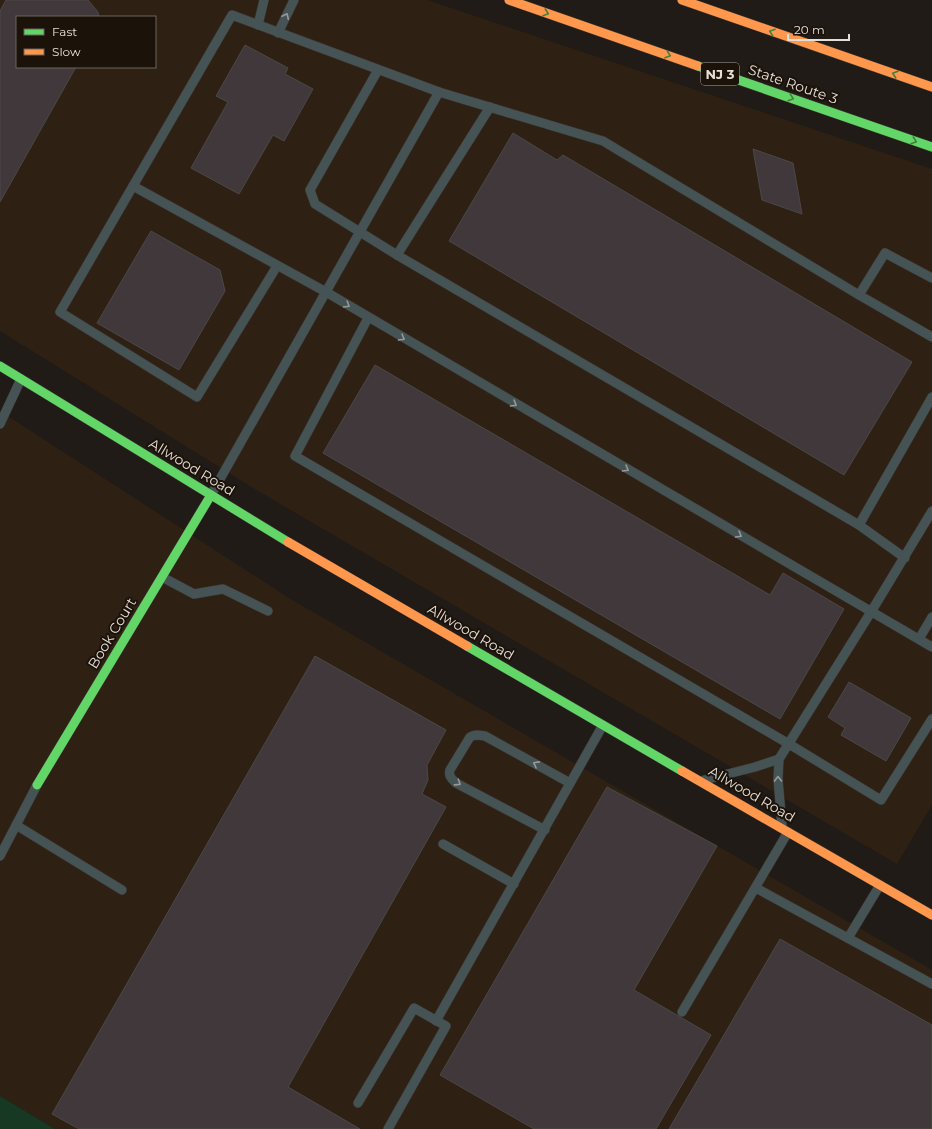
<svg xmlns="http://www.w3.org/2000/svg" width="932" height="1129" font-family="Montserrat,sans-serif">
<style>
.built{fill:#2e2114;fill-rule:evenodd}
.green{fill:#173822}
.building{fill:#40383b;stroke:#4c4848}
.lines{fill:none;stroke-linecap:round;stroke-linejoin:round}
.lane-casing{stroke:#3b3632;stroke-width:10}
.fast-casing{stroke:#3b3632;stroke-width:10}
.slow-casing{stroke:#3b3632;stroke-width:10}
.lane{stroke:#465355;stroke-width:9}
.fast{stroke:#63d668;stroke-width:9}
.slow{stroke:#ff974d;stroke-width:9}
.oneway{stroke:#437e3d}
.oneway2{stroke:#969997}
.labels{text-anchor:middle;stroke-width:4;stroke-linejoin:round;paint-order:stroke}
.shield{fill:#1b1209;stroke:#a9a29b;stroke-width:1}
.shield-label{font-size:13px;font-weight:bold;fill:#e6dfd9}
.street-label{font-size:14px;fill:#e6dfd9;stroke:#1b1209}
</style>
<rect width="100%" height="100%" fill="#201b16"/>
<!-- built -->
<g class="built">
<path d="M0 0H427L932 169V805L897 864 258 491 0 331ZM17 17H155V67H17Z"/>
<polygon points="0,411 289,598 932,970 932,1129 55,1129 0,1096"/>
</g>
<!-- green -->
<polygon class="green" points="0,1096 55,1129 0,1129"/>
<!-- building -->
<g class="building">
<polygon points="6,0 88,0 98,12 99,17 17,17 17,67 76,67 0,202 0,11"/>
<polygon points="245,45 288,68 285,74 313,89 284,141 273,135 239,194 191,168 228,102 216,96"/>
<polygon points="513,133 557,160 563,155 912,362 844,475 449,241"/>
<polygon points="753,149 793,163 802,214 762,200"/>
<polygon points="151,231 220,270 225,291 179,370 97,323"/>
<polygon points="375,365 770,595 783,573 844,609 780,719 323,453"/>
<polygon points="315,656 446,730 427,765 428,780 422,794 446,807 288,1087 360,1129 79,1129 52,1114"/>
<polygon points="849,682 911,718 886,761 841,735 845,728 828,717"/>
<polygon points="607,787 717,846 634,990 711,1035 656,1129 534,1129 440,1075"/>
<polygon points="780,939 932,1025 932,1129 669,1129"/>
</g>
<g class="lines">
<!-- lane casing -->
<g class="lane-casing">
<g id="lane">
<polyline points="258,25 264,0"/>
<polyline points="278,33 294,0"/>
<polyline points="378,70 310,190 315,204 397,255 859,525 905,558"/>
<polyline points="439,92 603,141 859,295 932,337"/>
<polyline points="133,186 326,292 783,560 932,647"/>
<polyline points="397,255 490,107"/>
<polyline points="859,295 885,253 932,278"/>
<polyline points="368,318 295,456 789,744 881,800 932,719"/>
<polyline points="0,424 21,379"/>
<polyline points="211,495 439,92 232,15 60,312 197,397 277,266"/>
<polyline points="859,525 932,397"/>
<polyline points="162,577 194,594 223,589 268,611"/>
<polyline points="919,639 932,617"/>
<polyline points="704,780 755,767 779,759"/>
<polyline points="16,825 122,890"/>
<polyline points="782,826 778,779 779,759 871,612 932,511"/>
<path d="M545 830 456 783C452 779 448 776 450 770L470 737C475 734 479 735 485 736L570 783"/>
<polyline points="443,844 514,884"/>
<polyline points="0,856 37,785"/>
<polyline points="756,888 932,984"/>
<polyline points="848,938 880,885"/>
<polyline points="682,1012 788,832"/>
<polyline points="436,1021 603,725"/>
<polyline points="358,1103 414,1008 446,1026 388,1129"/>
</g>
</g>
<!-- fast casing -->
<g class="fast-casing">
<g id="fast">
<polyline points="698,66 932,147"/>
<polyline points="0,366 288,542"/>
<polyline points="467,646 682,771"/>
<polyline points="37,785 211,495"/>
</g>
</g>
<!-- slow casing -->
<g class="slow-casing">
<g id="slow">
<polyline points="509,0 698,66"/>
<polyline points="682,0 932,87"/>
<polyline points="288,542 467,646"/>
<polyline points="682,771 932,915"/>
</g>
</g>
<!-- lane -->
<use href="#lane" class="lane"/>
<!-- fast -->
<use href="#fast" class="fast"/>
<!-- slow -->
<use href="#slow" class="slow"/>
</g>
<!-- one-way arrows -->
<defs><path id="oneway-chevron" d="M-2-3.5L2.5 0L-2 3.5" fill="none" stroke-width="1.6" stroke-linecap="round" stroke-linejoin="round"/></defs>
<g class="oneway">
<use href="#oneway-chevron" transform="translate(546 13) rotate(19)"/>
<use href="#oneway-chevron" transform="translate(772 32) rotate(-161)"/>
<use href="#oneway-chevron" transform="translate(668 55) rotate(19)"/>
<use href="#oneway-chevron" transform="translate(895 74) rotate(-161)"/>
<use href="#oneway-chevron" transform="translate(791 98) rotate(19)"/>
<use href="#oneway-chevron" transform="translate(914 141) rotate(19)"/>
</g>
<g class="oneway2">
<use href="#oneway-chevron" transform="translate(286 16) rotate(-65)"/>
<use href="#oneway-chevron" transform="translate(347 305) rotate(31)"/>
<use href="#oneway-chevron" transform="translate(402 338) rotate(30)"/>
<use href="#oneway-chevron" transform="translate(514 404) rotate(30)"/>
<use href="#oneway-chevron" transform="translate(626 469) rotate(30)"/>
<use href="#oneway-chevron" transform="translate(739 535) rotate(30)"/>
<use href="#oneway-chevron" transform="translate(536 764) rotate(-152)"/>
<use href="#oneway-chevron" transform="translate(778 779) rotate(-91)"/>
<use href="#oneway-chevron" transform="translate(458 783) rotate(33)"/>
</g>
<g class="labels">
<!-- shield labels -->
<rect class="shield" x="701" y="63" width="38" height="22" rx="3"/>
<g class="shield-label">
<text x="720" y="79">NJ 3</text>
</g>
<!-- street labels -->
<g class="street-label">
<text transform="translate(793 84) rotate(19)" y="5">State Route 3</text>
<text transform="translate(192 467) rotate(31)" y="5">Allwood Road</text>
<text transform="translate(471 632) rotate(30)" y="5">Allwood Road</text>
<text transform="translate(112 633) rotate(-59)" y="5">Book Court</text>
<text transform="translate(752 794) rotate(30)" y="5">Allwood Road</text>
</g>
</g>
<!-- legend -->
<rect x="16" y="16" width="140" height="52" fill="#1b1209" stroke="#6c645c"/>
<rect x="24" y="29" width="20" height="6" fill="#63d668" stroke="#6c645c"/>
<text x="52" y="36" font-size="12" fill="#e6dfd9">Fast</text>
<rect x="24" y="49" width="20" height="6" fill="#ff974d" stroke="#6c645c"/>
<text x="52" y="56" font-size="12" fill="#e6dfd9">Slow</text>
<!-- scale -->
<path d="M788 34v6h61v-6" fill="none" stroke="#e6dfd9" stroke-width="2"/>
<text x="794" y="34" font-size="12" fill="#e6dfd9" stroke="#1b1209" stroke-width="3" paint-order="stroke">20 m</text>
</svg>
